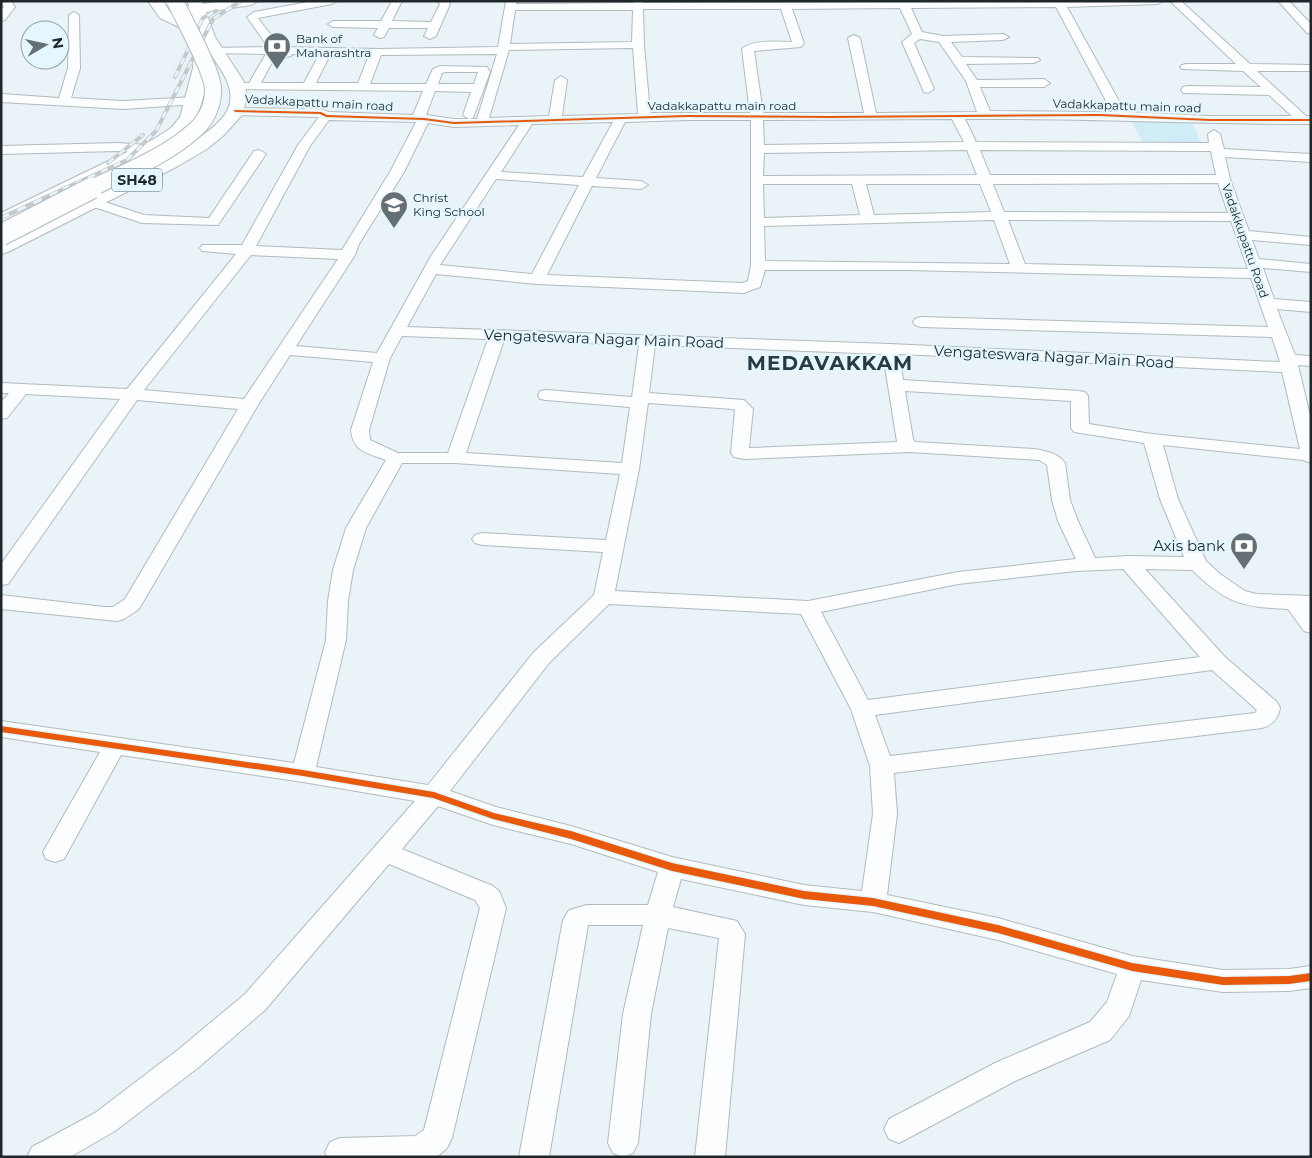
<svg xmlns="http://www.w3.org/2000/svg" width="1312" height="1158" font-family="Montserrat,sans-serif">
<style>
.green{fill:#d0ecf7}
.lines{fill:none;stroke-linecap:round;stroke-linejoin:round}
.street-casing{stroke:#b1babd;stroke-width:2}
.primary-casing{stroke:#b1babd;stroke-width:2}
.street{fill:#fcfdfe;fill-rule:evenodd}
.primary{fill:#fcfdfe;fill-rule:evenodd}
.rail-far1-casing{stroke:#c5c9ca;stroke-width:4}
.rail-casing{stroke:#c5c9ca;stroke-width:4.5}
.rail-far1{stroke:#e4f6fe;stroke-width:2.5;stroke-dasharray:7;stroke-linecap:butt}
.rail{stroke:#e4f6fe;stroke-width:3;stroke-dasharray:9;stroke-linecap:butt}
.primary-bridge-far1-casing{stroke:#b1babd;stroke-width:18;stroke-linecap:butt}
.primary-bridge-casing{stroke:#b1babd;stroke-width:23;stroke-linecap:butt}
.primary-bridge-far1{stroke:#fcfdfe;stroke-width:16}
.primary-bridge{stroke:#fcfdfe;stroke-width:21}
.cycleway-casing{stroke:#e4f6fe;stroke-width:3}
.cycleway{fill:#e8590c;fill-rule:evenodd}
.labels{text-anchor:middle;stroke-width:4.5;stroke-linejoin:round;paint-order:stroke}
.far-poi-label{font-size:12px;fill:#1f272b;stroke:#e4f6fe;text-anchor:start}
.far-street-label{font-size:12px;fill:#1f272b;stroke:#e4f6fe}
.shield{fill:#e4f6fe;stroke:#5a656a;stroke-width:1}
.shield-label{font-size:14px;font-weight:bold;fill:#1f272b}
.street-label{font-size:15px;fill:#1f272b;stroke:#e4f6fe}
.poi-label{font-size:15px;fill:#1f272b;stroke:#e4f6fe;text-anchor:end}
.district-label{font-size:20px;font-weight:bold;letter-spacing:1px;fill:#283b42;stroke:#e4f6fe}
</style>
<rect width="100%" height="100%" fill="#eaf4f8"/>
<!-- green -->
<polygon class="green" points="1131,120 1192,122 1202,144 1144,145"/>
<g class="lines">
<!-- street casing -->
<g class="street-casing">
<g id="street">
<polygon points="1,1 11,1 15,7 5,20 1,21 1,11 4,7"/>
<path d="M313 1H337L332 4 258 18 280 47 379 49 498 47 506 1H516V4L633 3V1H643V3L1163 1 1158 4 1067 7 1125 112 1210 116H1292L1269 95 1183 93 1181 90 1183 87 1187 86 1261 87 1243 71 1182 69 1180 67 1182 65 1186 64H1236L1170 1H1181L1250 64 1311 65V71H1257L1306 116H1311V124C1195 124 1081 118 965 119L976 142 1209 143 1208 134 1214 130 1220 134 1224 149 1311 154V162L1225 157 1230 179 1249 231 1311 237V245L1252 240 1259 259 1311 264V272L1263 268 1274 299 1311 302V312L1277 309 1295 355 1311 356V366L1298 365 1311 420V463L1303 460 1163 445 1178 499 1206 561 1220 574 1245 591 1256 594 1311 596V633L1304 631 1288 609C1241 607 1226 603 1192 570L1145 569 1225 657 1277 702 1280 708C1278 719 1272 725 1262 728L894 773 897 814 887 895 998 918 1132 956 1223 970 1289 969 1311 966V988L1289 991 1223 992 1141 980 1129 1016 1110 1040 1015 1081 899 1143 889 1139 884 1129 889 1119 995 1063 1090 1022 1107 1002 1117 974 998 940 873 912 804 905 681 879 673 907 737 921 745 934 725 1157H695L719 938 668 928 651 1014 638 1143 633 1153 623 1157 613 1153 608 1143 623 1014 643 925H588L549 1157H519L563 920 569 910 587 905H648L658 872 571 844 493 825 438 806 402 849 493 886 499 891 506 908 452 1138 447 1148 438 1156 327 1157 325 1152 330 1142 340 1138 415 1136 424 1130 480 908 475 900 389 864 265 1010 199 1067 115 1131 70 1157H27L32 1147 95 1113 179 1049 245 994 415 801 303 782 121 755 64 859 55 862 46 859 43 852 100 752 1 737V721L294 763 326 640 328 601 333 570 346 528 386 460C367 453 353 452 351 430L373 362 290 355 258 405 139 609 124 619 117 621 1 609V595L104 607H113L125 599 238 409 137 400 8 584 1 585V564L120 399 26 394 7 418 1 419V402L9 393H1V383L127 389 236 254 202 251 200 248 202 245H242L298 145 319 117 236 115 232 114 230 111 232 108 321 109 329 112 413 115 423 91 232 89 230 86 232 83H249L266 54 214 53 208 50 210 48 268 47 247 17 254 12ZM1056 7 1112 112 990 111 980 87H1044L1050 83 1044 79 977 80 966 64 1034 63 1040 60 1038 58 962 57 951 42 1003 40 1009 37 1003 34 943 36 922 32 911 8ZM900 8 912 34 902 42 924 92 928 93 934 89 914 43 920 39 939 42 966 81 977 112 876 113 860 38 854 35 848 38 864 113H763L754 51 801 47 804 43 792 9ZM643 9H781L792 42C777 42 753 39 742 49L750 113H650L644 45ZM515 10H633L632 42 510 44ZM633 48 638 114 562 116 567 80 561 76 555 80 549 116 489 118 509 50ZM292 54 319 55 304 83H261L273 60 291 56ZM497 54 477 119H454L426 115 435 91 471 92 463 115 469 119 473 118 490 72 487 67 440 66 433 69 426 84H370L381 55ZM330 55H369L358 83H316ZM446 72H478L474 84H438L442 73ZM952 119 964 142 764 145 763 120ZM329 120 416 122 390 172 342 250 256 246 310 146ZM687 120H751V265L748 281 742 283 547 275 592 186 641 189 648 185 641 181 596 178 625 122ZM613 122 583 177 501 172 532 124ZM428 123 454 127 519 125 431 256 377 353 296 346 355 255 359 244 404 172ZM967 150 977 175 763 176 764 153ZM980 150 1211 151 1216 175H990ZM496 179 579 185 532 274 440 265ZM1218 183 1228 213 1004 212 993 184ZM763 184H852L860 215 764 218ZM866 184H980L991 212 874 215ZM994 220 1010 264 765 261 764 226ZM1008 220 1231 221 1248 269 1025 264ZM251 255 338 259 244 399 144 390ZM765 270H907L1251 278 1268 327 921 317 915 319 913 322 915 325 921 327 1272 337 1280 362 890 344 407 327 436 274 537 284 744 293 760 287ZM402 336 488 339 448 453H398L370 440 369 430 390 358ZM504 340 639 345 632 397 546 390 540 391 538 395 540 399 546 400 630 407 622 463 466 453ZM655 345 883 354 897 442 749 448 753 409 744 400 649 393ZM899 354 1282 372 1300 449 1152 434 1089 424 1088 396 1085 392 1079 391 903 380ZM905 391 1071 401V428L1074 432 1144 443 1160 499 1184 557 1128 556 1095 558 1078 521 1070 500 1065 463C1058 453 1046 451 1035 449L915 442 913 439ZM648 403 733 409 735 410 731 453 734 457 744 459 910 452 1039 460 1047 465 1052 500 1058 521 1076 559 958 572 808 601 615 591 639 469ZM402 463H455L620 474 606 540 482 533 475 535 472 539 475 543 482 545 603 552 594 595 533 653 428 785 316 767 346 640 348 601 353 570 366 528ZM1123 569 1200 657 868 700 821 612 958 584 1076 571ZM609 604 801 614 851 709 870 766 873 814 862 891 804 885 672 857 571 826 496 807 450 791 549 663ZM1212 670 1257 710 1255 713 890 756 875 715Z"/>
<polygon points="392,1 402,1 392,21 431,22 440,4 438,1 448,1 450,4 436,36 430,39 424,36 428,28 389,28 384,37 380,38 374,35 378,28 333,27 328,24 333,21 381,21"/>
<polygon points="1278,1 1289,1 1311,24 1311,34 1307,33"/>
<polygon points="74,12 79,15 80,68 71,98 123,101 194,97 198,98 200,101 198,104 123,109 1,102 1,94 59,98 68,68 69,15"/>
<polygon points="118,143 148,145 154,149 148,153 118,151 1,154 1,146"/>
<polygon points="259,150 266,154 218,225 142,223 88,205 86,202 93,198 144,215 209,218 254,151"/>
</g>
</g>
<!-- primary casing -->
<g class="primary-casing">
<path id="primary" d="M148 1H163L170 12 175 14 174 12 176 9 189 6 188 1H202L203 4 222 1H258L251 5 206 12 215 37 244 82 247 97 242 115 223 136 207 149 178 166 8 252 1 254V240C33 224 65 208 97 192 128 177 215 139 228 109 237 88 220 69 210 53 209 77 202 119 183 136 178 140 172 143 166 147L1 227V213L154 139 171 128 180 117 193 68 194 49 183 29 160 18ZM192 15 195 24 179 16H181Z"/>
</g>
<!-- street -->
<use href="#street" class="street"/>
<!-- primary -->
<use href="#primary" class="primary"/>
<!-- rail-far1 casing -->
<g class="rail-far1-casing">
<g id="rail-far1">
<polyline points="175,77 203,18 216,11"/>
<polyline points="108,163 143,135"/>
<polyline points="63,189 127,160 156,131 213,19 241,1"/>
</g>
</g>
<!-- rail casing -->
<g class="rail-casing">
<polyline id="rail" points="1,218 66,188"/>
</g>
<!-- rail-far1 -->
<use href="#rail-far1" class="rail-far1"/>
<!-- rail -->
<use href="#rail" class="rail"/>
<!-- primary-bridge-far1 casing -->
<g class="primary-bridge-far1-casing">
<path id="primary-bridge-far1" d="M90 189C125 172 167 156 196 129 207 119 214 103 213 88 211 68 185 22 175 1"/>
</g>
<!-- primary-bridge casing -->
<g class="primary-bridge-casing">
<polyline id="primary-bridge" points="1,235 92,188"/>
</g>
<!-- primary-bridge-far1 -->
<use href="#primary-bridge-far1" class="primary-bridge-far1"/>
<!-- primary-bridge -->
<use href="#primary-bridge" class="primary-bridge"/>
<!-- cycleway casing -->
<g class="cycleway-casing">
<g id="cycleway">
<polygon points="234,110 321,112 327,115 424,118 454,122 687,115 831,116 1100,114 1210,119 1311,119 1311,121 1210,121 1100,116 831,118 687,117 454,124 424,120 326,117 320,114 236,112 234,111"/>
<polygon points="1,726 303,770 434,792 494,813 571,831 672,863 804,891 873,898 998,925 1132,963 1223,977 1289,976 1311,973 1311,981 1289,984 1223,985 1132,971 998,933 873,906 804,899 672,871 571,839 493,819 433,798 303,776 1,732"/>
</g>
</g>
<!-- cycleway -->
<use href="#cycleway" class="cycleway"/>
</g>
<!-- icons -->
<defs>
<g id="bank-pin" transform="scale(1.4375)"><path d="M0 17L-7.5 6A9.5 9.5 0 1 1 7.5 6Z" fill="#666f73" stroke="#e4f6fe"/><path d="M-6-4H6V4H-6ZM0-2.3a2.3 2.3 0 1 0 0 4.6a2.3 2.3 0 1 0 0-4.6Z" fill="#fff"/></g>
<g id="school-pin" transform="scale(1.4375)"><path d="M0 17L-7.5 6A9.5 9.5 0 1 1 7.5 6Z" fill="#666f73" stroke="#e4f6fe"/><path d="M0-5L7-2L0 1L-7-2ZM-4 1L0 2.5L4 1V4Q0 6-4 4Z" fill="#fff"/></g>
</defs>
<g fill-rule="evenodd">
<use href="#bank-pin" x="277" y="46"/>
<use href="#school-pin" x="394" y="205"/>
<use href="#bank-pin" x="1244" y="546"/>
</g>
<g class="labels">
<!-- far-poi labels -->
<g class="far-poi-label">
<text x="296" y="43">Bank of<tspan x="296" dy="14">Maharashtra</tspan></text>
<text x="413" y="202">Christ<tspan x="413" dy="14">King School</tspan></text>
</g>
<!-- far-street labels -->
<g class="far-street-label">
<text transform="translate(319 103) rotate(3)" y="4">Vadakkapattu main road</text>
<text x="722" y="110">Vadakkapattu main road</text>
<text transform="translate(1127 106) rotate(2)" y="4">Vadakkapattu main road</text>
<text transform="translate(1245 241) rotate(71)" y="4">Vadakkupattu Road</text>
</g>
<!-- shield labels -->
<rect class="shield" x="112" y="168.5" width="50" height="23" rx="4"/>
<g class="shield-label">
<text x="137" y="185">SH48</text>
</g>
<!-- street labels -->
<g class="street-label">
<text transform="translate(604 339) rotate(2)" y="5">Vengateswara Nagar Main Road</text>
<text transform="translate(1054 357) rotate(3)" y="5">Vengateswara Nagar Main Road</text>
</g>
<!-- poi labels -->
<g class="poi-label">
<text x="1225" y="551">Axis bank</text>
</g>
<!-- district labels -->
<g class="district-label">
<text x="830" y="370">MEDAVAKKAM</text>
</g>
</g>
<!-- border -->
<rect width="1312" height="1158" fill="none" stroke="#1f272b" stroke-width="5"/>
<!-- north arrow -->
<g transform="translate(45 45) rotate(81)"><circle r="24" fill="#e4f6fe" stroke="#95a3aa"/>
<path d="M0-4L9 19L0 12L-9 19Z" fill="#666f73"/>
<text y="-8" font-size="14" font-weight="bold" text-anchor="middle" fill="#1f272b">N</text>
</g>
</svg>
